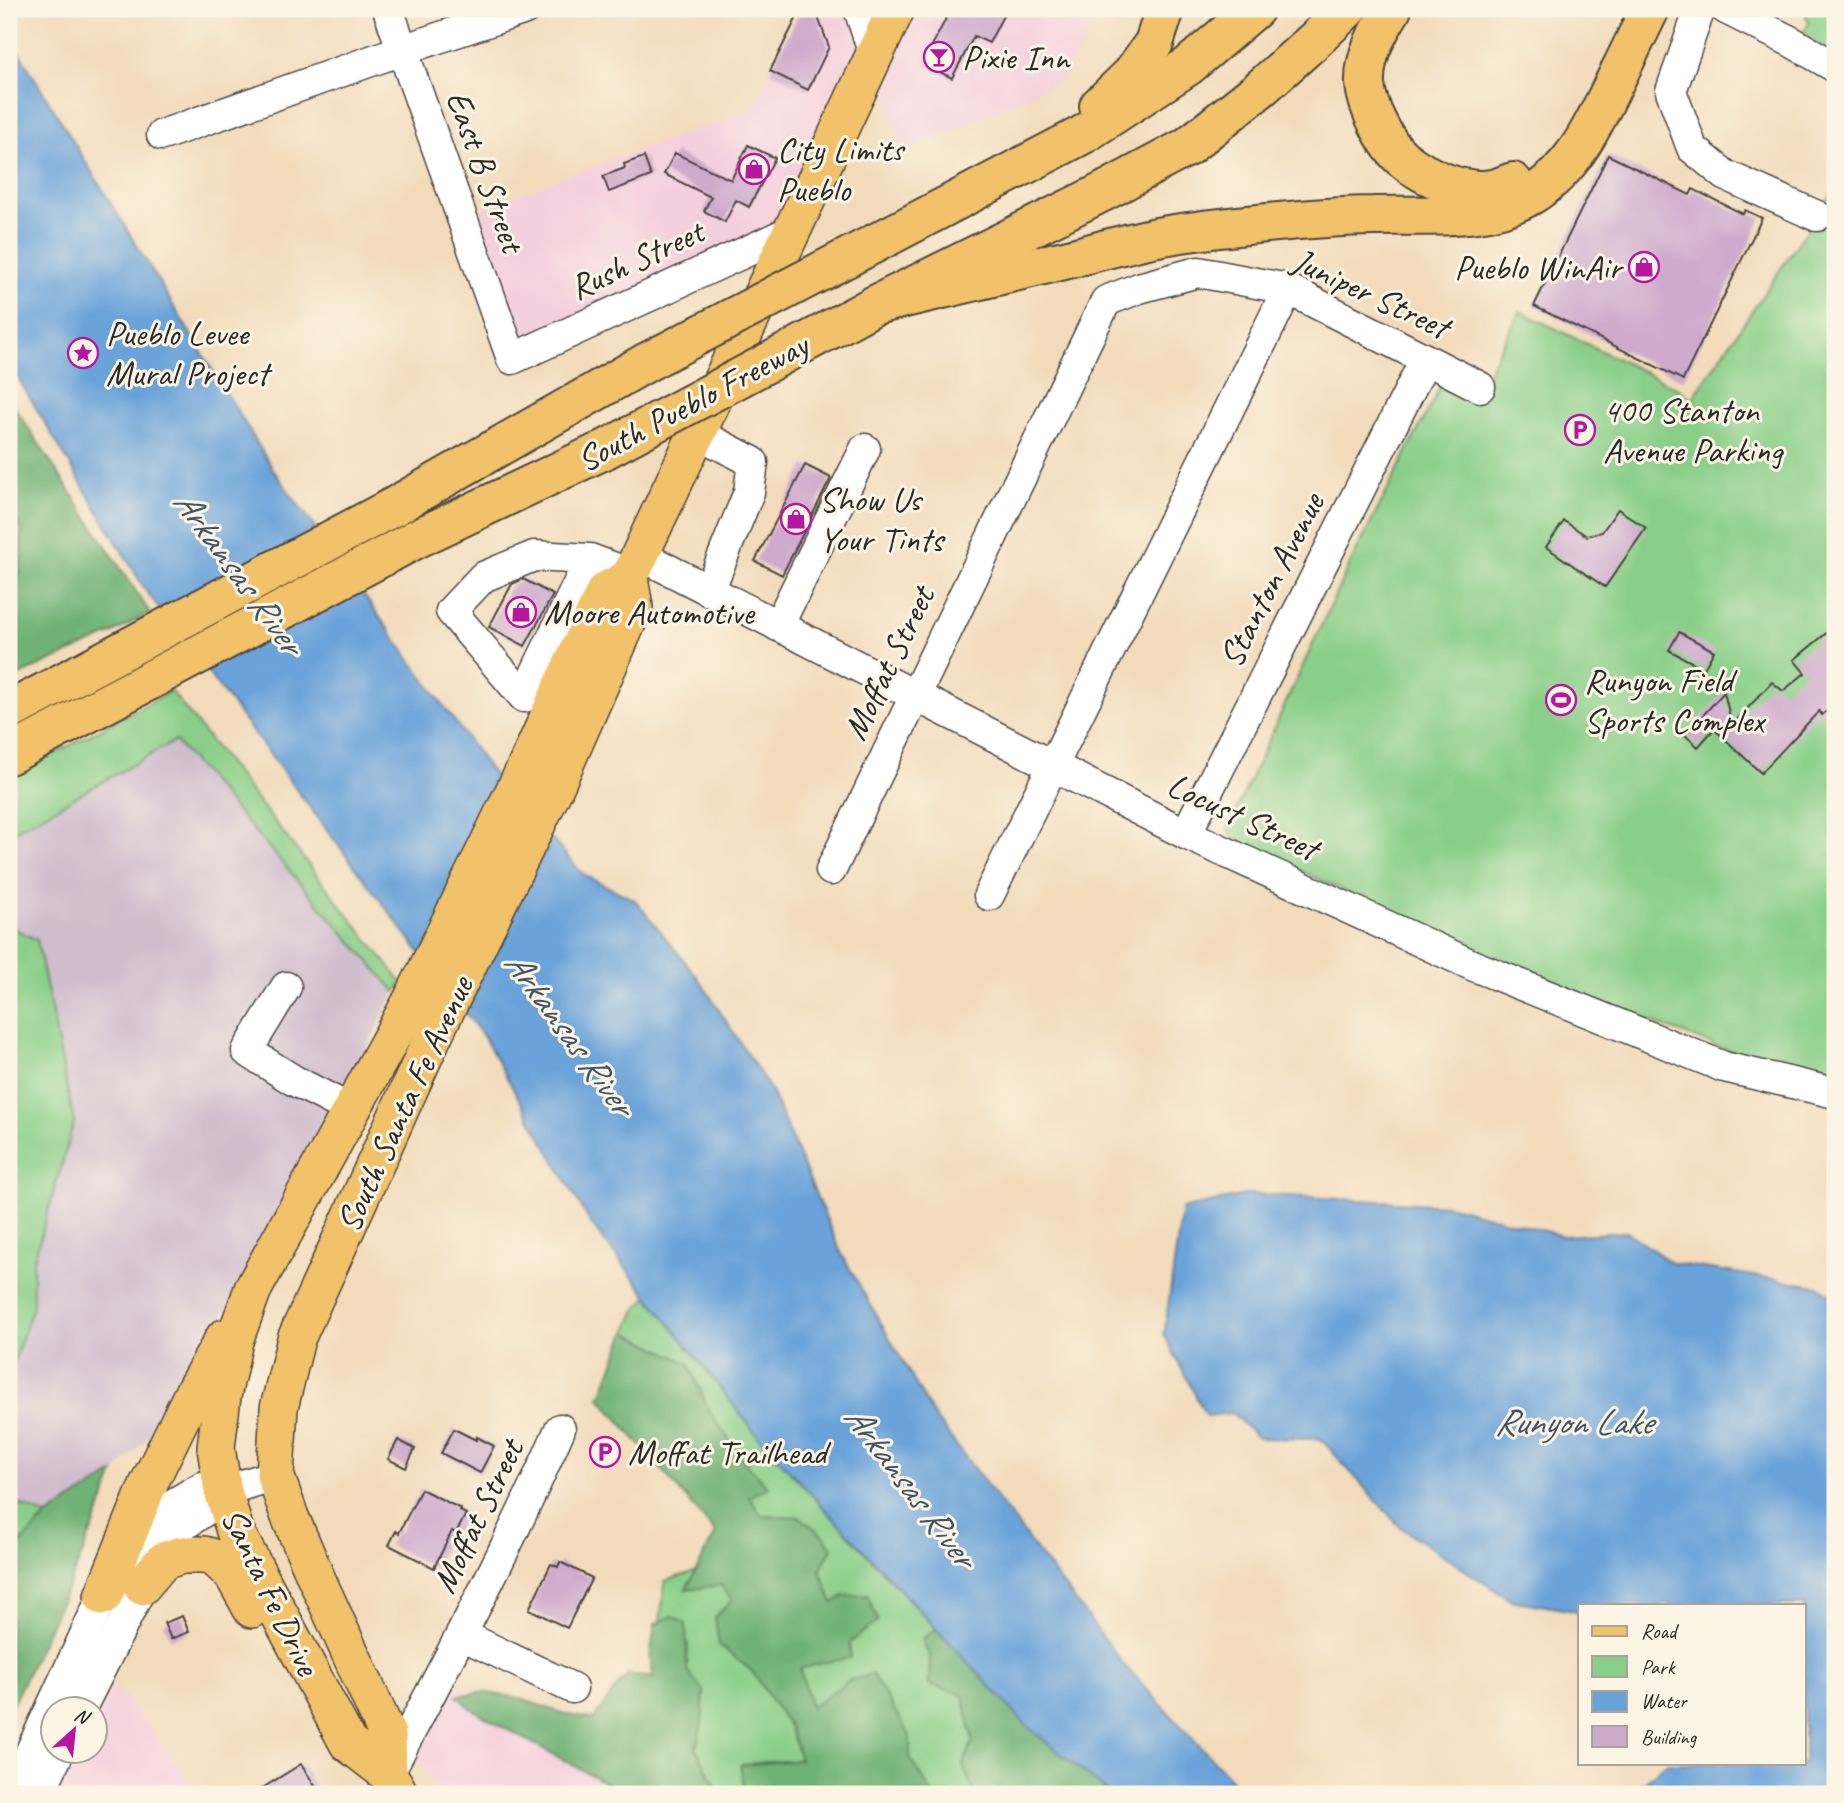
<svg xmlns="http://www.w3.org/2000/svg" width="1844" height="1803" font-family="Caveat,sans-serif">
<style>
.built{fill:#f4cfde}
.industrial{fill:#d0bdce}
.green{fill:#8acf89;stroke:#5a7d5a;stroke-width:2}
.forest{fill:#6fb275;stroke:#4d6e50;stroke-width:2}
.water{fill:#6aa3d9;stroke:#4a6782;stroke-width:2}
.building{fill:#ceaacd}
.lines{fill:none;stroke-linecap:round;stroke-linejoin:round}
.minor-casing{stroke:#494541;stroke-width:33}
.major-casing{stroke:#494541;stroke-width:40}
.highway-casing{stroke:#494541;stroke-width:42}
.minor{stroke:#fff;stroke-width:30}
.major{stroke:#f2c26a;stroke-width:37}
.highway{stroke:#f2c26a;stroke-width:38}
.highway-bridge-casing{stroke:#494541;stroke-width:42;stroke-linecap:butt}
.highway-bridge{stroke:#f2c26a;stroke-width:38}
.labels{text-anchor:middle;stroke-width:6;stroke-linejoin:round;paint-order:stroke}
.poi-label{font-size:35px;fill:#2b2b2b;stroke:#fcf5e5;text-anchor:start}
.street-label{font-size:35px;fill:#2b2b2b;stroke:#fcf5e5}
.water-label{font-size:37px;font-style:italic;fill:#415568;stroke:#fcf5e5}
</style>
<rect width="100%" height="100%" fill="#fcf5e5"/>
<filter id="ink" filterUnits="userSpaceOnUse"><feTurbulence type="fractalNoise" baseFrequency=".0143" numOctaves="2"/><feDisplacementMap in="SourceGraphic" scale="14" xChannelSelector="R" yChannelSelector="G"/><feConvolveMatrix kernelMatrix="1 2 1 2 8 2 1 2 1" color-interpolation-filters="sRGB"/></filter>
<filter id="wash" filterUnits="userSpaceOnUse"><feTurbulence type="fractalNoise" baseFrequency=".00686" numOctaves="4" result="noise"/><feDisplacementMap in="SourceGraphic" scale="28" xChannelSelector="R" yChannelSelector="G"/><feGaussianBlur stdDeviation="1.57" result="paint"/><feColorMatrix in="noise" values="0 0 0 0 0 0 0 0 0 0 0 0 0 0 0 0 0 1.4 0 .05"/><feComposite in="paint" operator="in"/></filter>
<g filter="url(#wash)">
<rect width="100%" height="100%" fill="#f2dbbb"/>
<!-- built -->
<g class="built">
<polygon points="806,9 1100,9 1088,34 1063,79 903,152 875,56 793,230 512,359 461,215 751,110 778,56"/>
<polygon points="441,1675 643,1794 439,1794 406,1741"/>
<polygon points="114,1683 187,1778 191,1794 58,1794 80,1751 94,1750 95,1721"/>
</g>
<!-- industrial -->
<polygon class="industrial" points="175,741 396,992 173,1411 114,1473 47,1516 9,1500 9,1375 33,1307 33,1263 74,1122 37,940 9,926 9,834"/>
<!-- green -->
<g class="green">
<polygon points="1803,9 1835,9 1835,81 1803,32 1809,23"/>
<polygon points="1835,189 1835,1075 1752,1059 1507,969 1233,838 1228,828 1346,572 1448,371 1480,387 1520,311 1681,390 1692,399"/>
<polygon points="9,507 22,529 20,574 9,582"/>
<polygon points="171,691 402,983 396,992 175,741 9,834 9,778"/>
<polygon points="9,926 37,940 74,1122 33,1263 33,1307 9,1375"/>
<polygon points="648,1296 761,1440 936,1629 922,1639 930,1657 929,1685 963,1694 973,1741 963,1765 974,1794 932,1794 910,1757 910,1736 848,1681 811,1708 800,1669 822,1663 878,1620 867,1596 844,1596 833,1603 820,1570 832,1548 800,1517 762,1516 749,1497 768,1487 744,1462 708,1409 689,1364 626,1332 636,1310"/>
<polygon points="9,1500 47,1516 9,1555"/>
<polygon points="696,1571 686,1589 721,1585 733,1600 719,1645 752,1671 790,1728 800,1761 773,1761 741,1765 745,1794 715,1794 717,1789 696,1748 702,1723 687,1670 688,1644 660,1622 665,1581"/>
</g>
<!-- forest -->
<g class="forest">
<polygon points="14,406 150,613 111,634 9,680 9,582 20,574 22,530 9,507 9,411"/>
<polygon points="626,1332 689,1364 708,1409 744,1462 768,1487 749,1497 762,1516 800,1517 824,1536 832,1548 820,1570 833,1603 844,1596 867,1595 878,1620 850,1643 850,1658 822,1663 800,1669 811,1708 848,1681 872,1674 910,1736 910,1757 932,1794 745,1794 740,1765 800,1760 790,1728 752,1671 719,1645 715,1617 732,1600 721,1585 686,1590 716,1533 600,1398"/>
<path d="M114 1473C85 1555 47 1633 9 1711V1556L47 1516Z"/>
<polygon points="673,1616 686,1624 687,1670 704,1692 702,1723 696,1748 717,1789 715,1794 626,1794 490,1720 469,1707 457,1696 481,1692 515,1697 568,1715 594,1719 613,1692 628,1674 654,1678 650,1659 655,1624"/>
<polygon points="936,1629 1029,1728 1111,1794 974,1794 963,1765 973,1741 963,1694 929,1685 930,1657 922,1639"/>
</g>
<!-- water -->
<g class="water">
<polygon points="9,36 274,471 493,774 584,875 635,900 699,979 770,1089 842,1255 934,1416 1125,1666 1245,1794 1111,1794 1029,1728 761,1440 591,1224 483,1036 146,591 9,363"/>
<polygon points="1249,1194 1448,1205 1563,1236 1627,1232 1672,1263 1818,1286 1835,1298 1835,1794 1640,1794 1636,1790 1666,1763 1804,1763 1804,1605 1580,1605 1580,1616 1575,1611 1510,1600 1399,1526 1321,1439 1258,1438 1232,1413 1206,1416 1164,1334 1182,1209"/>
</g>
<g id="blocks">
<!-- building -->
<g class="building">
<polygon points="801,9 815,9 829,47 808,90 770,71"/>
<polygon points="951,9 993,9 1004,14 989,43 974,36 952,78 927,66 925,59"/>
<polygon points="748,145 775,158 749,207 736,200 725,222 704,211 711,197 664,174 675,153 731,180"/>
<polygon points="1608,155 1690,195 1693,189 1743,214 1745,210 1762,218 1683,380 1534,306"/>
<polygon points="644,157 651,176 609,192 603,176 625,168 624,164"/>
<polygon points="805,465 831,478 782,575 755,561"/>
<polygon points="1618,509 1646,528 1605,587 1546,547 1564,521 1587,536 1602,532"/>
<polygon points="523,579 553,595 525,646 489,627 512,584"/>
<polygon points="1835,626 1835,704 1822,715 1819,711 1761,773 1714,729 1698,747 1685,735 1724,692 1732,725 1772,682 1783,691 1805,673 1794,660"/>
<polygon points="1679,632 1714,651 1704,669 1669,650"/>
<polygon points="454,1429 476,1440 477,1437 494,1446 480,1473 441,1453"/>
<polygon points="398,1440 415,1449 406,1468 388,1459"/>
<polygon points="421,1489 461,1509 460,1511 466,1514 456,1533 452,1531 434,1568 389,1545 396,1531 399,1533"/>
<polygon points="560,1562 592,1578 567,1628 529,1609 551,1564 558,1567"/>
<polygon points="182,1616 189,1632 171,1639 164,1623"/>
<polygon points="301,1764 315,1786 302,1794 253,1794"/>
</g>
</g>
</g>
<g filter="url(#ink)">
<use href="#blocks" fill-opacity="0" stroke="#494541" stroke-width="2"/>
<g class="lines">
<!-- minor casing -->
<g class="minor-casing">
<g id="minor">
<polyline points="388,9 512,359 793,230"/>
<polyline points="859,9 874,54"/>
<polyline points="1700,9 1671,91 1692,148 1725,175 1817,216"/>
<polyline points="1726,9 1792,42 1835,67"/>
<polyline points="162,135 402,50 525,9"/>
<polyline points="697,433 753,462 749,492 709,591"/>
<polyline points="640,555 1186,834 1472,965 1724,1067 1835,1093"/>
<polyline points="590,559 524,697 451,611 483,577 534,556 590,559 631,574"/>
<polyline points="778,626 865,449"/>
<polyline points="1186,834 1425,360"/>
<polyline points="831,870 1106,301 1139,288 1198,272 1288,289 1480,387"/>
<polyline points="989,895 1288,289"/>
<polyline points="286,987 247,1051 293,1080 353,1111"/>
<polyline points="462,1635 572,1688"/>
<polyline points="81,1708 142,1586 153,1553 177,1530 214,1504 223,1491"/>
<path d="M388 1774C448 1660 509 1547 560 1429"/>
<polyline points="11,1794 103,1596 125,1557 170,1506 202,1487 223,1491 275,1475"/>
<polyline points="39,1794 60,1750"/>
</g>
</g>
<!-- major casing -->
<g class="major-casing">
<g id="major">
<polyline points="142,1586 163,1561 182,1555 204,1555 215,1558 233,1575 252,1609"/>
<polyline points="103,1596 148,1485 194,1391 224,1338"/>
<polyline points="388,1774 387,1734 318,1582 290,1517 275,1475 279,1408 296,1339 435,1032 554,789 634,607 629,578 631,574 896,9"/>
<polyline points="397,1789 388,1774 348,1743 235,1531 223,1491 216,1448 222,1396 234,1341 253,1289 412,1000 527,765 605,591 629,578"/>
</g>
</g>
<!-- highway casing -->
<g class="highway-casing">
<g id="highway">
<path d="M1392 9C1378 32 1364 55 1365 83 1366 105 1386 145 1403 159 1425 177 1463 194 1492 189 1499 188 1506 184 1513 182"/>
<polyline points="1099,106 1130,76 1154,43 1165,9"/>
<polyline points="862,250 1084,134 1188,66 1255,9"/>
<path d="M875 305C937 290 998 276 1060 261 1094 253 1128 242 1163 236 1190 231 1219 228 1247 225 1289 221 1331 216 1373 216 1425 214 1487 223 1533 194 1574 168 1593 126 1613 85 1626 59 1638 34 1650 9"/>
<polyline points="831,329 875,305 1103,192 1187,147 1261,88 1317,38 1347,9"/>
<polyline points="9,711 395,506 647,362"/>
<polyline points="9,755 418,538 604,450"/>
</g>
</g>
<!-- minor -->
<use href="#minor" class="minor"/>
<!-- major -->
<use href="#major" class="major"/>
<!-- highway -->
<use href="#highway" class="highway"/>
<!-- highway-bridge casing -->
<g class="highway-bridge-casing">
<g id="highway-bridge">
<polyline points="647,362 862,250"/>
<polyline points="604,450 831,329"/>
</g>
</g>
<!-- highway-bridge -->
<use href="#highway-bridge" class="highway-bridge"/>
</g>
</g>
<!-- icons -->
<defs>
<g id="bar-ring" transform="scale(1.575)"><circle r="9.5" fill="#fcf5e5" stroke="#b5179e" stroke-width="1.5"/><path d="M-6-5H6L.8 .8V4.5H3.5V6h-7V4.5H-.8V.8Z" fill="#b5179e"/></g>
<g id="shop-ring" transform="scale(1.575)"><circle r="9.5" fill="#fcf5e5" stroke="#b5179e" stroke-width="1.5"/><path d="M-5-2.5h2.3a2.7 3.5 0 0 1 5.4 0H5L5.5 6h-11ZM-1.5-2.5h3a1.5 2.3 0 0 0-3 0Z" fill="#b5179e"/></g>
<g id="sight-ring" transform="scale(1.575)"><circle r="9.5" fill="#fcf5e5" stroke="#b5179e" stroke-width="1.5"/><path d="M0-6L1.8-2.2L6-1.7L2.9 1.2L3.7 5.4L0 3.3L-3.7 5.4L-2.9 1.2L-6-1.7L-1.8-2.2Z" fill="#b5179e"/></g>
<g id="parking-ring" transform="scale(1.575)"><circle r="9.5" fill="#fcf5e5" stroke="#b5179e" stroke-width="1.5"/><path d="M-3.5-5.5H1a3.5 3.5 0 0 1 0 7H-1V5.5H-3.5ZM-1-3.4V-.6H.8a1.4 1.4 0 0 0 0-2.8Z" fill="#b5179e"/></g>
<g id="stadium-ring" transform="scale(1.575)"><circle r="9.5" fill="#fcf5e5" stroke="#b5179e" stroke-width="1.5"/><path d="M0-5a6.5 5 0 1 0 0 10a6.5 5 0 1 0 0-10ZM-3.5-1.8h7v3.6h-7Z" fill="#b5179e"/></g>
</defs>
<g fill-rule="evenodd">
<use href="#bar-ring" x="939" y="57"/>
<use href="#shop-ring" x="754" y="169"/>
<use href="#shop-ring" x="1644" y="267"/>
<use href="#sight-ring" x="83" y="353"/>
<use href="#parking-ring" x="1580" y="430"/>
<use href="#shop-ring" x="796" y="519"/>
<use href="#shop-ring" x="521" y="612"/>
<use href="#stadium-ring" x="1561" y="700"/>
<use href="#parking-ring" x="605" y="1452"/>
</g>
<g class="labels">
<!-- poi labels -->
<g class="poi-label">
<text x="962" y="69">Pixie Inn</text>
<text x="777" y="161">City Limits<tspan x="777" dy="40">Pueblo</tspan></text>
<text x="1621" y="279" text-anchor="end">Pueblo WinAir</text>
<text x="106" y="345">Pueblo Levee<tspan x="106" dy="40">Mural Project</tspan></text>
<text x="1603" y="422">400 Stanton<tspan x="1603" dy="40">Avenue Parking</tspan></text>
<text x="819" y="511">Show Us<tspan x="819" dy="40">Your Tints</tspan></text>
<text x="544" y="624">Moore Automotive</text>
<text x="1584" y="692">Runyon Field<tspan x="1584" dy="40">Sports Complex</tspan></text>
<text x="628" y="1464">Moffat Trailhead</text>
</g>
<!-- street labels -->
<g class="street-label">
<text transform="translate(486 171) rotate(70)" y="12">East B Street</text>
<text transform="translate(636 259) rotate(-25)" y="12">Rush Street</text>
<text transform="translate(1371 293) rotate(25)" y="12">Juniper Street</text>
<text transform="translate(692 402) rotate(-28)" y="12">South Pueblo Freeway</text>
<text transform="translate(1271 580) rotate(-63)" y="12">Stanton Avenue</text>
<text transform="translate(888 663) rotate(-64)" y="12">Moffat Street</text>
<text transform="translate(1243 816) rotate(25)" y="12">Locust Street</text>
<text transform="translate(404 1104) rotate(-65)" y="12">South Santa Fe Avenue</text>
<text transform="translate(477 1516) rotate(-64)" y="12">Moffat Street</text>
<text transform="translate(271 1591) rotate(64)" y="12">Santa Fe Drive</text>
</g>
<!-- water labels -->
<g class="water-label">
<text transform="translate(239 571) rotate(54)" y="13">Arkansas River</text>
<text transform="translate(570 1032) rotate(54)" y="13">Arkansas River</text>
<text x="1573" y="1434">Runyon Lake</text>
<text transform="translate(911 1485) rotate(53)" y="13">Arkansas River</text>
</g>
</g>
<!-- margin -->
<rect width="1844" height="1803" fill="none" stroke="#fcf5e5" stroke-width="35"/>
<!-- legend -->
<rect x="1578" y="1604" width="228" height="161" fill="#fcf5e5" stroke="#a8a49b" stroke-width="2"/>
<rect x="1592" y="1626" width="35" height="10" fill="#f2c26a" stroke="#a8a49b" stroke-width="2"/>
<text x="1641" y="1638" font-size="21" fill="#2b2b2b">Road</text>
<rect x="1592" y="1656" width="35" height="21" fill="#8acf89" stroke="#a8a49b" stroke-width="2"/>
<text x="1641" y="1674" font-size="21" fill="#2b2b2b">Park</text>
<rect x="1592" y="1691" width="35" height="21" fill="#6aa3d9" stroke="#a8a49b" stroke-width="2"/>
<text x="1641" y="1708" font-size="21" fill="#2b2b2b">Water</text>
<rect x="1592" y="1726" width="35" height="21" fill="#ceaacd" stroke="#a8a49b" stroke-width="2"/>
<text x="1641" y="1744" font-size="21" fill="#2b2b2b">Building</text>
<!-- north arrow -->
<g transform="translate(74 1730) rotate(27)"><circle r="33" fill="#fcf5e5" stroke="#a8a49b" stroke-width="2"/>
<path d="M0-5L12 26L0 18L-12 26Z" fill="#b5179e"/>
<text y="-10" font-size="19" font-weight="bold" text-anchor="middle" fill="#2b2b2b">N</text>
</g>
</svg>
